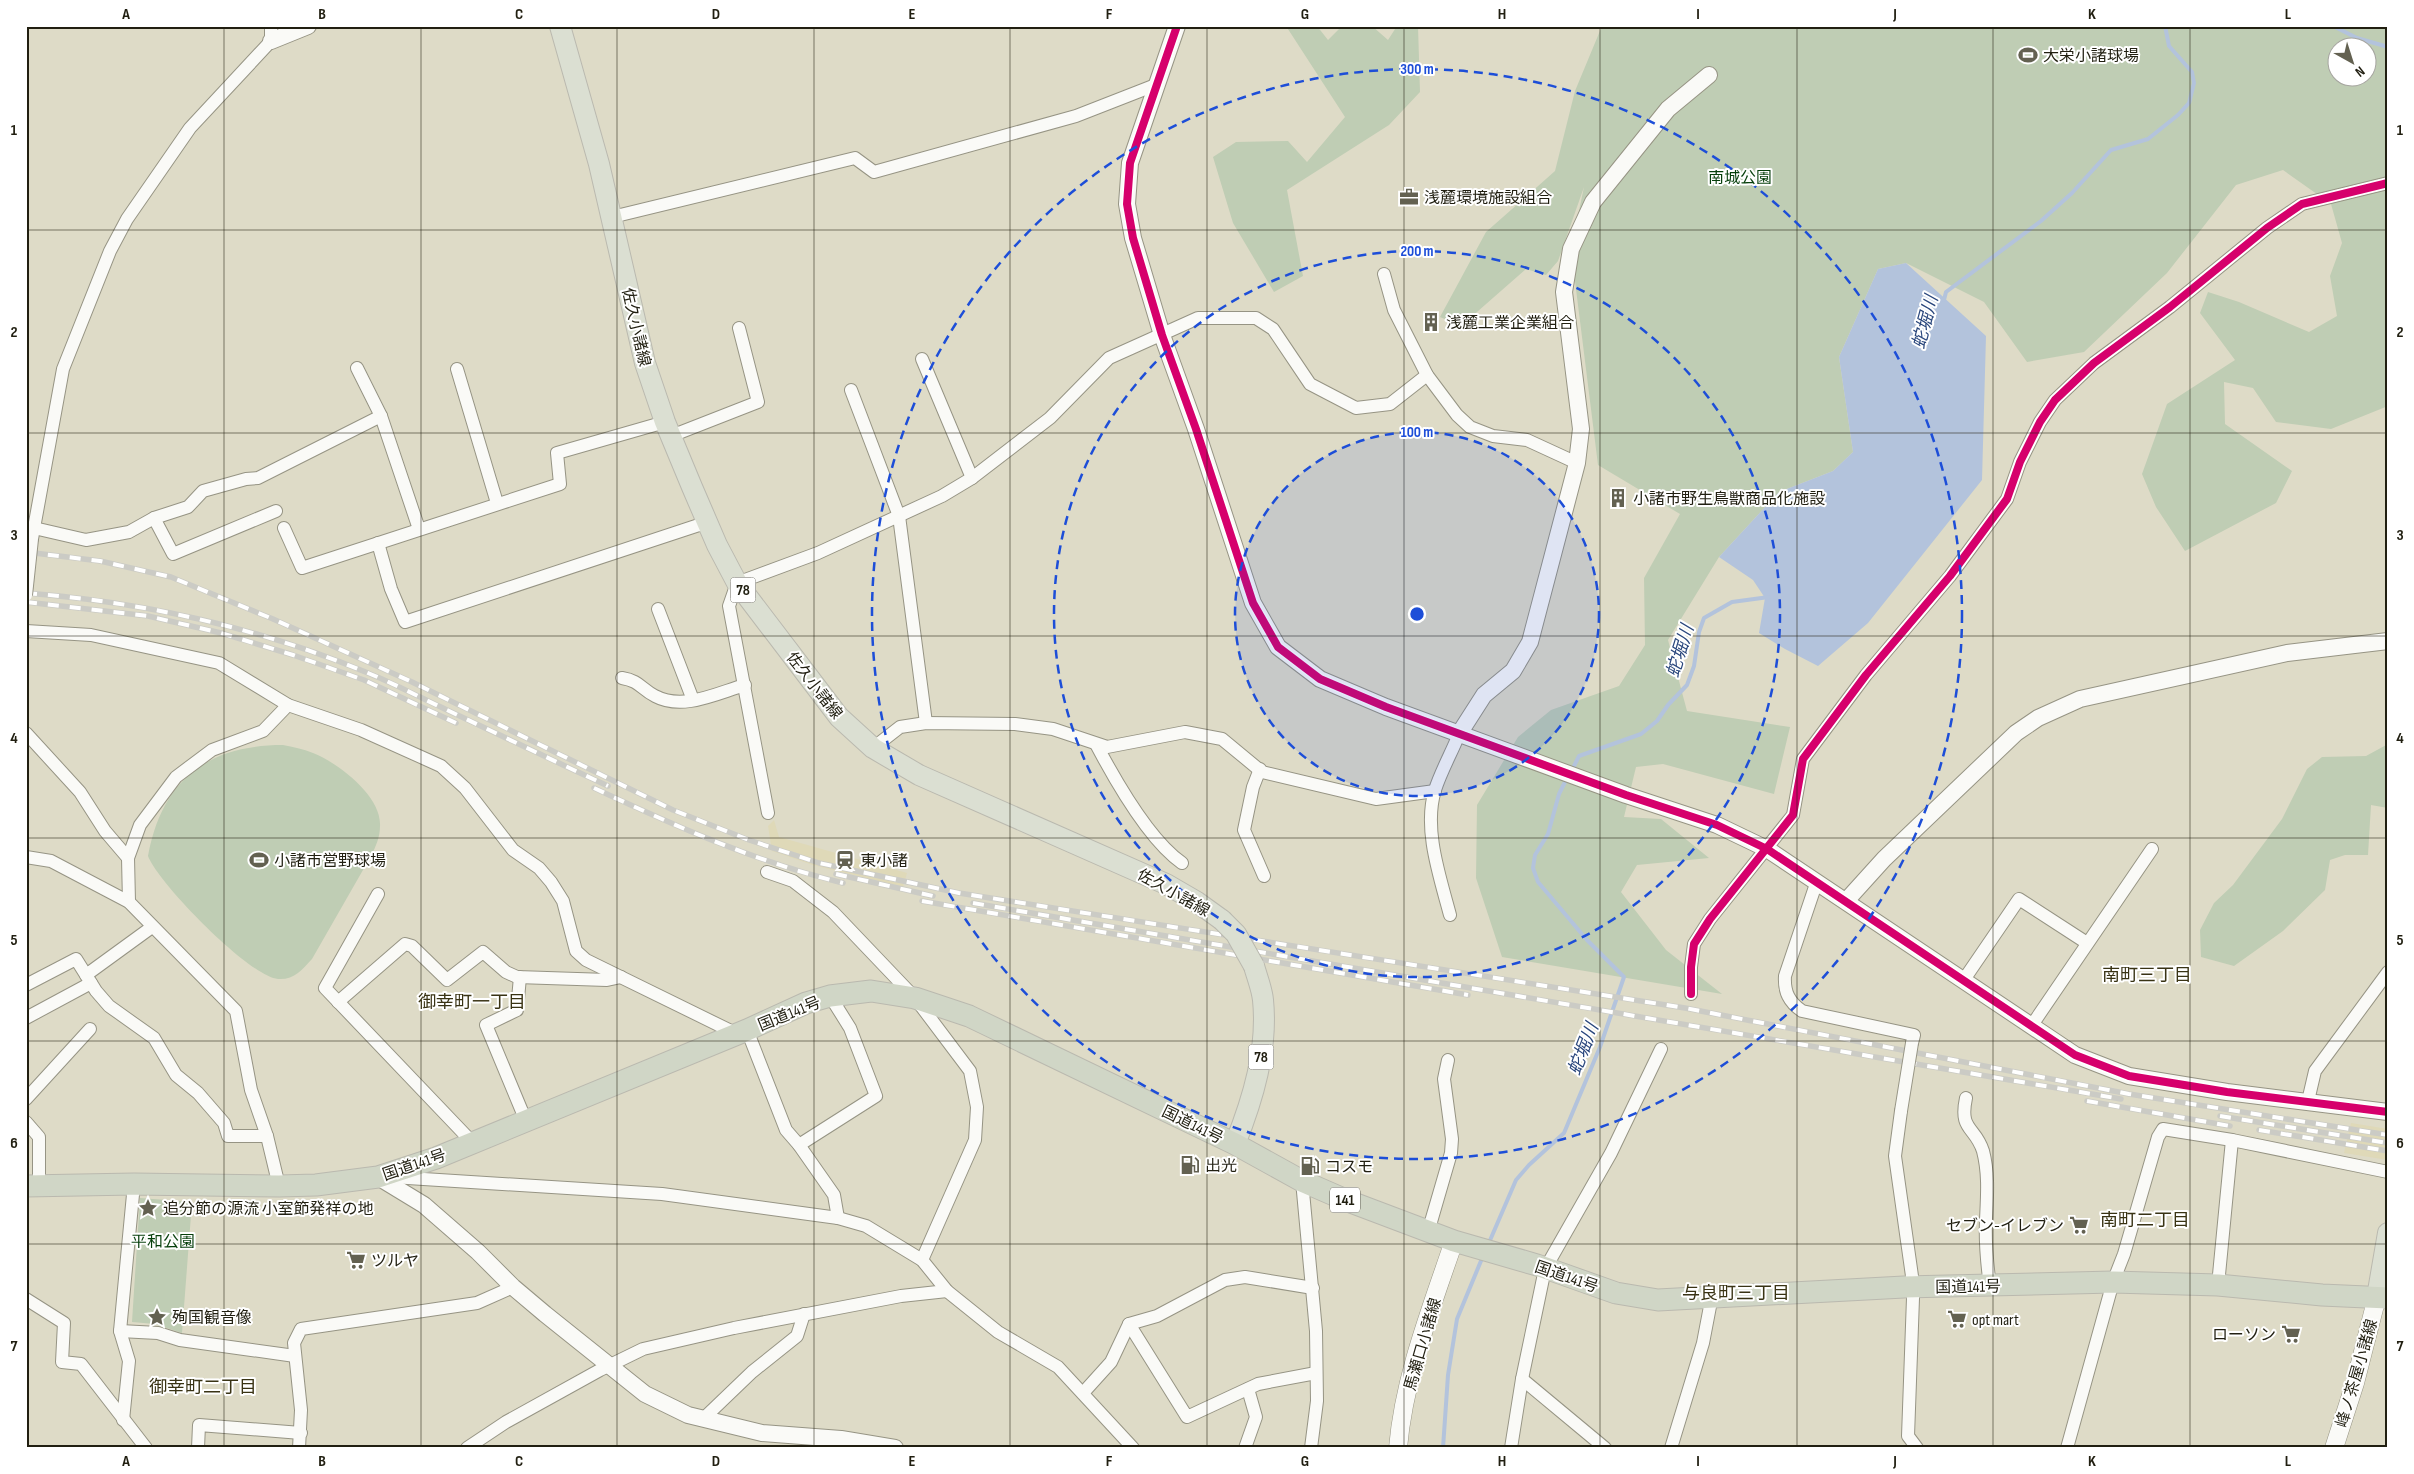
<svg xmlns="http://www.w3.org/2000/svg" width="2414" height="1474" font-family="'Sofia Sans Condensed','Noto Sans JP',sans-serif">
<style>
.built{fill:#dfd9b8}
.green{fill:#bfcdb4;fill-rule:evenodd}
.water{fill:#b3c3dc}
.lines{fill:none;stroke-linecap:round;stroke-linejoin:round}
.stream{stroke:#b3c3dc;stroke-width:4}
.minor-casing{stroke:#969484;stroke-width:14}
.tertiary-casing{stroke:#969484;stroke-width:18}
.secondary-casing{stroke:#969484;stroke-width:19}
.primary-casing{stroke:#bab9af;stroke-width:22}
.trunk-casing{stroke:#bab9af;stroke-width:23}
.minor{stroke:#fafaf7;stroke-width:12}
.tertiary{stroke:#fafaf7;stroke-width:16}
.secondary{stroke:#fafaf7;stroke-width:18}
.primary{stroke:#dbdfd2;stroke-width:20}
.trunk{stroke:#d0d6c6;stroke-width:21}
.rail-casing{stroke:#cbcbc5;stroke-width:5.5}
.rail{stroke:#fff;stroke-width:4;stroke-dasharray:11;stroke-linecap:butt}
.minor-bridge-casing{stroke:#969484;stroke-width:14;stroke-linecap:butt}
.primary-bridge-casing{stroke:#bab9af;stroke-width:22;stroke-linecap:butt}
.minor-bridge{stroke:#fafaf7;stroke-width:12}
.primary-bridge{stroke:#dbdfd2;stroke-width:20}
.cycleway-casing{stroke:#fff;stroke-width:11}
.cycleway{stroke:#d6006c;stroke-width:8}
.grid{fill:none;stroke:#211f11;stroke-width:1;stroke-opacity:0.55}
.ring{fill:none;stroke:#1d4ed8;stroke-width:2.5;stroke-dasharray:9 6}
.labels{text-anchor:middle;stroke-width:4;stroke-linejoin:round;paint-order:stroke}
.shield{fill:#fff;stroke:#646258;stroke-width:1}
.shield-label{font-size:15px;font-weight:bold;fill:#211f11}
.poi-label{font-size:16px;fill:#211f11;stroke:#fff;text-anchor:start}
.park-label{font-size:16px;fill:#063f0b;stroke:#fff}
.street-label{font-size:16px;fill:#211f11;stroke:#fff}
.water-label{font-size:18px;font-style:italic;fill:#29467c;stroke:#fff}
.neighbourhood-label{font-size:18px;fill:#393314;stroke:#fff}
.centre{fill:#1d4ed8;stroke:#fff;stroke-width:2.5}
.ring-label{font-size:15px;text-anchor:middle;font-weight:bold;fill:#1d4ed8;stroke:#fff;stroke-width:4;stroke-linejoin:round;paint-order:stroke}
.neatline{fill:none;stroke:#211f11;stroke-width:2}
.grid-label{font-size:16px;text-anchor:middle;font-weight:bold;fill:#211f11}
</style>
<rect width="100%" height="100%" fill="#dedbc7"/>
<!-- built -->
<g class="built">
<polygon points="774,820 779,837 907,873 903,887 813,865 772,851 768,826"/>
<polygon points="2351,1123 2388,1129 2388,1160 2344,1153"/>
</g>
<!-- green -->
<g class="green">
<polygon points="1286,26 1317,26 1328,40 1342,26 1372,26 1388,40 1397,26 1418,26 1420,92 1389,125 1287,190 1303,276 1274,292 1233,223 1213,157 1236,142 1288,141 1307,162 1345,117"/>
<path d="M1602 26H2388V406L2331 429 2276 422 2253 388 2224 382 2225 424 2292 471 2276 503 2185 551 2156 507 2142 474 2167 404 2235 360 2200 313 2208 292 2239 302 2309 332 2337 316 2330 276 2342 243 2331 204 2283 170 2236 185 2167 273 2084 352 2027 362 1984 302 1906 263 1878 269 1839 357 1853 452 1833 471 1779 492 1719 557 1668 640 1687 711 1790 727 1774 794 1663 764 1636 767 1624 817 1661 819 1709 858 1637 865 1621 892 1666 950 1722 994 1502 957 1476 878 1477 805 1518 737 1551 710 1619 686 1645 645 1644 578 1680 514 1598 465 1571 249 1584 187 1558 261 1546 275 1526 269 1461 326 1440 317 1486 232 1555 171 1575 91ZM2336 48H2366V78H2336Z"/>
<polygon points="2388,744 2388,808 2371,805 2368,855 2345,855 2330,860 2325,890 2283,931 2234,966 2201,957 2200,930 2214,903 2233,885 2282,819 2307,769 2322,757 2366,756"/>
<path d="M283 745C293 747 303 749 313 753 338 763 382 796 380 826 380 837 376 846 371 856L312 959C302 970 294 980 278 979 250 977 158 883 148 856 162 781 206 745 283 745Z"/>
<polygon points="140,1198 192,1202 182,1333 155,1324 132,1322"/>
</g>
<!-- water -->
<polygon class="water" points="1906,263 1986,336 1982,480 1868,623 1818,666 1785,649 1759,633 1765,598 1753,580 1719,557 1779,492 1833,471 1853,452 1839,357 1878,269"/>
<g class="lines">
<!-- stream -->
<g class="stream">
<polyline points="2333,26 2357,38 2388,47"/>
<polyline points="1944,300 1946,292 2041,221 2072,193 2111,150 2148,139 2178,115 2189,103 2194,83 2192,72 2169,46 2165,26"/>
<polyline points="1572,770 1579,756 1641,734 1657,721 1668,705 1687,685 1694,666 1699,632 1704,618 1732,602 1769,597"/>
<polyline points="1488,1245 1516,1180 1529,1165 1564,1133 1600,1047 1624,977 1587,940 1538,882 1533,868 1535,855 1548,834 1559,794 1567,778"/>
<polyline points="1443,1448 1448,1375 1457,1319 1483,1256"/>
</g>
<!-- minor casing -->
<g class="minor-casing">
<g id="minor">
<polyline points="612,217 855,158 874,172 1076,116 1158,84"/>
<polyline points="1384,274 1394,310 1427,375 1457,415 1470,427 1493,436 1527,440 1577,463"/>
<polyline points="922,359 972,478"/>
<polyline points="357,368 381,416 419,529"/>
<polyline points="457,369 497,503"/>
<polyline points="851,390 899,516 926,723"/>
<polyline points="671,436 758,402 739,328"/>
<polyline points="154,518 173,554 276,511"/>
<polyline points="34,528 86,540 129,532 154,518 188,507 203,491 246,479 258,478 381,416"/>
<polyline points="284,528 302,568 560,484 557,453 665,422"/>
<polyline points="32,539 63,369 110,251 127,219 190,128 271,41 271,26"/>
<polyline points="378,543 391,589 405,622 708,522"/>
<polyline points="658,609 693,700"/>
<polyline points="26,631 91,635 219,663 288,705 361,730 441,766 465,788 513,850 539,868 551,882 563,901 576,951 586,960 737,1034"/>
<path d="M622 678C640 681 641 689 655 696 683 711 717 693 745 685"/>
<polyline points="26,733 80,792 105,831 128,858"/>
<path d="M1096 744C1115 780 1149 840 1182 863"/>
<polyline points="873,748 900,727 926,723 1015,724 1053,729 1107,747 1185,732 1222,739 1262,772 1376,799 1435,791"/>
<polyline points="1260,769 1253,787 1244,830 1264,876"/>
<polyline points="768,813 729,606 737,583 818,553 942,496 972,478 1050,418 1109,358 1198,318 1256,318 1273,329 1310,384 1356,408 1390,404 1427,375"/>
<polyline points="26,857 51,861 129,902 236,1011 251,1090 267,1136 279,1186"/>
<polyline points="767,872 793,881 833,912 915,998 970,1071 977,1107 975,1140 922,1260"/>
<path d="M1817 881 1785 976C1784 992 1789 1002 1802 1011L1914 1035 1912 1043"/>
<polyline points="378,894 325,988 472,1142"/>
<polyline points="129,902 128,858 140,825 176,777 212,750 263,731 288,705"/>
<path d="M1450 915C1440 877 1423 829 1435 790 1441 771 1452 752 1459 734"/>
<polyline points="86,975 96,991 109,1006 154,1038 176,1075 198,1093 224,1123 228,1136 267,1136"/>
<polyline points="520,977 517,1010 486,1025 526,1121"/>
<polyline points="1963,981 2019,899 2087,943"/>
<polyline points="26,985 76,959 86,975 152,927"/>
<polyline points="1691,994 1691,967 1694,944 1710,919 1793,815 1803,759 1866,675 1950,576 2007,499 2020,462 2040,422 2055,400 2094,363 2170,307 2267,228 2302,204 2388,183"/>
<polyline points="338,1002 405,944 412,946 447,980 483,952 506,972 517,977 607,980 621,977"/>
<polyline points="26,1018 91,983"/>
<polyline points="2032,1025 2152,849"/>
<polyline points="747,1030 786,1130 799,1145 834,1195 838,1218"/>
<path d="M1966 1098C1959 1131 1975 1126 1983 1151 1989 1174 1987 1197 1986 1220 1985 1242 1987 1264 1990 1286"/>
<polyline points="26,1099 90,1029"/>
<polyline points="2308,1101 2315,1071 2388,972"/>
<polyline points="1901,1111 1895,1156 1912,1276 1913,1298 1908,1436 1917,1448"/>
<polyline points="26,1122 39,1137 39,1185"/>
<polyline points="799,1145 876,1096 850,1028 830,996"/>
<polyline points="392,1177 662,1194 838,1218 866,1226 922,1260 947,1291 998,1332 1058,1367 1133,1448"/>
<polyline points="1302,1181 1316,1331 1317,1401 1311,1448"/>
<polyline points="1428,1232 1451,1153 1452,1139 1444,1079 1448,1060"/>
<polyline points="2218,1285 2232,1140"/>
<polyline points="1313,1288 1245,1277 1225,1280 1157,1316 1129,1324 1187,1417 1258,1384 1316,1373"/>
<polyline points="26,1299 64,1323 62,1362 81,1364 146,1448"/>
<polyline points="120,1331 158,1333 180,1340 295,1356"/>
<polyline points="1522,1379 1605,1448"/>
<polyline points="1083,1393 1111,1362 1129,1324"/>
<polyline points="703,1419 752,1372 797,1336 804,1314"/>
<polyline points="123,1420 129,1361 120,1331 134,1184"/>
<polyline points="198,1448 199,1425 301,1433"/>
<polyline points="299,1448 301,1410 294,1343 301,1329 477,1303 513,1287"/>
<polyline points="467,1448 506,1422 600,1370 643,1349 734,1328 901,1296 947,1291"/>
<polyline points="1245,1448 1256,1417 1248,1389"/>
<polyline points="1511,1448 1522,1379 1545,1269 1611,1153 1661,1049"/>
<polyline points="1671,1448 1703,1343 1712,1296"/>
<polyline points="2067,1448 2113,1282 2124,1254 2158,1137 2163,1129 2232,1140 2388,1172"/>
</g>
</g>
<!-- tertiary casing -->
<g class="tertiary-casing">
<g id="tertiary">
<polyline points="1177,26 1130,163 1127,204 1133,238 1162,335 1196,429 1253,603 1278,647 1320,679 1386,707 1626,795 1717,825 1767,849 2075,1055 2129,1076 2227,1092 2388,1112"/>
<polyline points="271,41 308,26"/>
<polyline points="1459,734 1484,695 1513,671 1530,642 1577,463 1581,429 1564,292 1571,249 1593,202 1668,109 1709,75"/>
<polyline points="1846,901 1884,859 2016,733 2038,718 2080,699 2287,653 2388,641"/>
<polyline points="378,1177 424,1205 478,1252 513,1287 545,1314 645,1394 688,1415 762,1433 841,1439 895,1448"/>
</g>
</g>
<!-- secondary casing -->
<g class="secondary-casing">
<g id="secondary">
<path d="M1398 1448C1404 1377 1431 1309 1454 1241"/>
<polyline points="2334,1448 2355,1383 2377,1297"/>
</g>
</g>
<!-- primary casing -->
<g class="primary-casing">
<g id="primary">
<polyline points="560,26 599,164 645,363 665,422 692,487 717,545 737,583 839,717 873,748 919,775 1166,884 1197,902 1222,920"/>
<path d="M1235 1144C1253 1099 1268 1049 1263 1000 1262 989 1257 977 1254 966"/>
<polyline points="2377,1297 2388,1233"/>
</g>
</g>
<!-- trunk casing -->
<g class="trunk-casing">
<polyline id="trunk" points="26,1186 134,1184 279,1186 316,1185 378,1177 436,1158 747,1030 806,1003 830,996 871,991 915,998 969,1016 1235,1144 1302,1181 1348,1201 1454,1241 1537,1265 1616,1293 1658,1300 1904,1287 2113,1282 2218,1285 2322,1295 2388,1298"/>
</g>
<!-- minor -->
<use href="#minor" class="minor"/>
<!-- tertiary -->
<use href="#tertiary" class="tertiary"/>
<!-- secondary -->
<use href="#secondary" class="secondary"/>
<!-- primary -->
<use href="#primary" class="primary"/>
<!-- trunk -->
<use href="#trunk" class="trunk"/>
<!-- rail casing -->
<g class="rail-casing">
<g id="rail">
<polyline points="26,552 100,561 171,577 273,619 412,682 673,810 749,840 819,863 959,893 1685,1008 2129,1094 2388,1135"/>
<path d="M26 593C143 602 260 628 368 673 395 684 421 698 447 710 500 735 554 761 608 786"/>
<polyline points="26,602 148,616 221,633 293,655 364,680 456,723"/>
<path d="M594 788C675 826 756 862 843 883"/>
<polyline points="836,874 933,896"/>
<polyline points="922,901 1468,995"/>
<polyline points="973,903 2121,1099"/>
<polyline points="2087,1101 2230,1126"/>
<polyline points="2220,1116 2388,1143"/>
<polyline points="2259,1130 2388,1151"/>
</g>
</g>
<!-- rail -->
<use href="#rail" class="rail"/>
<!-- minor-bridge casing -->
<g class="minor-bridge-casing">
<g id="minor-bridge">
<polyline points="26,595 32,539"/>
<polyline points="1901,1111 1912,1043"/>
</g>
</g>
<!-- primary-bridge casing -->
<g class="primary-bridge-casing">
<polyline id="primary-bridge" points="1222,920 1236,934 1254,966"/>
</g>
<!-- minor-bridge -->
<use href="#minor-bridge" class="minor-bridge"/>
<!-- primary-bridge -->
<use href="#primary-bridge" class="primary-bridge"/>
<!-- cycleway casing -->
<g class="cycleway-casing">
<g id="cycleway">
<polyline points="1177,26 1130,163 1127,204 1133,238 1162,335 1196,429 1253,603 1278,647 1320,679 1386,707 1626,795 1717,825 1767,849 2075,1055 2129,1076 2227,1092 2388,1112"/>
<polyline points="1691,994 1691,967 1694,944 1710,919 1793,815 1803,759 1866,675 1950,576 2007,499 2020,462 2040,422 2055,400 2094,363 2170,307 2267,228 2302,204 2388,183"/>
</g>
</g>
<!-- cycleway -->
<use href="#cycleway" class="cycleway"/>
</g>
<!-- grid -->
<path class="grid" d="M224 26V1448M421 26V1448M617 26V1448M814 26V1448M1010 26V1448M1207 26V1448M1404 26V1448M1600 26V1448M1797 26V1448M1993 26V1448M2190 26V1448M26 230H2388M26 433H2388M26 636H2388M26 838H2388M26 1041H2388M26 1244H2388"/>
<!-- distance rings -->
<circle cx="1417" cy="614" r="182" fill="#1d4ed8" fill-opacity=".12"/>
<g class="ring">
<circle cx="1417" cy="614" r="182"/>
<circle cx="1417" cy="614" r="363"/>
<circle cx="1417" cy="614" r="545"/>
</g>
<!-- icons -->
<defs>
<g id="stadium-bare" transform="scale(1.5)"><path d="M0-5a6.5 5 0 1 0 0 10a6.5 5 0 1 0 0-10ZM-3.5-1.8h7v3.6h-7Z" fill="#636151" stroke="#fff" stroke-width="2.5" paint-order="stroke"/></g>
<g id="office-bare" transform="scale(1.5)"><path d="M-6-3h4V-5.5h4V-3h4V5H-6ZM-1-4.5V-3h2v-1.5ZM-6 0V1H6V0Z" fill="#636151" stroke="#fff" stroke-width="2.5" paint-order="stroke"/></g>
<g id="building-bare" transform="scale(1.5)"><path d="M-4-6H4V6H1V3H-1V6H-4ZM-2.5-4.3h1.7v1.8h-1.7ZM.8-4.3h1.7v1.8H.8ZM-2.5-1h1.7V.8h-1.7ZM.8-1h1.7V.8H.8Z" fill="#636151" stroke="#fff" stroke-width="2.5" paint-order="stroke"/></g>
<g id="station-bare" transform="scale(1.5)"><path d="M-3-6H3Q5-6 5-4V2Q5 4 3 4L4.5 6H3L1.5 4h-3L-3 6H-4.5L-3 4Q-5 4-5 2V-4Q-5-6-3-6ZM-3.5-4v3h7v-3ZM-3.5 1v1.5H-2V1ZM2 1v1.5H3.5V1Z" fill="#636151" stroke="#fff" stroke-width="2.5" paint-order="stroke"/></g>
<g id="fuel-bare" transform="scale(1.5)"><path d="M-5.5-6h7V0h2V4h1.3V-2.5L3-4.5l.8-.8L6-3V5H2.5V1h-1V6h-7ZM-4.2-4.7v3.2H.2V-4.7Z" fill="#636151" stroke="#fff" stroke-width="2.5" paint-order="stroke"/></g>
<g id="sight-bare" transform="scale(1.5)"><path d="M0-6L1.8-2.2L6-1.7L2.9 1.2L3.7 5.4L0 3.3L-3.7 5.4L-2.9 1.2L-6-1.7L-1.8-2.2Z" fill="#636151" stroke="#fff" stroke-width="2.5" paint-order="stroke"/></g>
<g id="supermarket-bare" transform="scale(1.5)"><path d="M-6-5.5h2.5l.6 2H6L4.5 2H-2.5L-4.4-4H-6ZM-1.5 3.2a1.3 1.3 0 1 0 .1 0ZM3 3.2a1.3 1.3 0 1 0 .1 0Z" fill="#636151" stroke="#fff" stroke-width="2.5" paint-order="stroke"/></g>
</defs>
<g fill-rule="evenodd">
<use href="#stadium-bare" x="2028" y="55"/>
<use href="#office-bare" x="1409" y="197"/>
<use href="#building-bare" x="1431" y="322"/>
<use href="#building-bare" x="1618" y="498"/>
<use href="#stadium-bare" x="259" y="860"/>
<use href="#station-bare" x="845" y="860"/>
<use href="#fuel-bare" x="1190" y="1165"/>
<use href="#fuel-bare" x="1310" y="1166"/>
<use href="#sight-bare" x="148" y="1208"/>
<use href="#supermarket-bare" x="2079" y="1225"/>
<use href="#supermarket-bare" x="356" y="1260"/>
<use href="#sight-bare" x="157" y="1317"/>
<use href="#supermarket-bare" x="1957" y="1319"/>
<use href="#supermarket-bare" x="2291" y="1334"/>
</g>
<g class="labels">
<!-- shield labels -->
<g class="shield">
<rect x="730.5" y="577.5" width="25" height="25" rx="4"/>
<rect x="1248.5" y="1044.5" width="25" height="25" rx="4"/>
<rect x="1330" y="1187.5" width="30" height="25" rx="4"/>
</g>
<g class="shield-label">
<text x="743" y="595">78</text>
<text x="1261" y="1062">78</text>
<text x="1345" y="1205">141</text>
</g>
<!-- poi labels -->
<g class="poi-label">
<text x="2043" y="61">大栄小諸球場</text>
<text x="1424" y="203">浅麓環境施設組合</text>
<text x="1446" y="328">浅麓工業企業組合</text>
<text x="1633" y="504">小諸市野生鳥獣商品化施設</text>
<text x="274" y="866">小諸市営野球場</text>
<text x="860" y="866">東小諸</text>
<text x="1205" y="1171">出光</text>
<text x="1325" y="1172">コスモ</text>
<text x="163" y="1214">追分節の源流 小室節発祥の地</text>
<text x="2064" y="1231" text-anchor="end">セブン-イレブン</text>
<text x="371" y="1266">ツルヤ</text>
<text x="172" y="1323">殉国観音像</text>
<text x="1972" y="1325">opt mart</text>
<text x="2276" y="1340" text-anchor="end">ローソン</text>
</g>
<!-- park labels -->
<g class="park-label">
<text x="1740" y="183">南城公園</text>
<text x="163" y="1247">平和公園</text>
</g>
<!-- street labels -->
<g class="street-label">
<text transform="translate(637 327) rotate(77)" y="6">佐久小諸線</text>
<text transform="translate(815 685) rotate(52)" y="6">佐久小諸線</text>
<text transform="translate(1174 892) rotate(29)" y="6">佐久小諸線</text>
<text transform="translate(789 1013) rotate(-22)" y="6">国道141号</text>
<text transform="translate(1193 1124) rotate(26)" y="6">国道141号</text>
<text transform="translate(414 1164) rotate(-19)" y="6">国道141号</text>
<text transform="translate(1567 1276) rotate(19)" y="6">国道141号</text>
<text transform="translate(1968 1286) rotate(-1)" y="6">国道141号</text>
<text transform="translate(1422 1344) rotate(-74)" y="6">馬瀬口小諸線</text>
<text transform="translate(2356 1373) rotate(-74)" y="6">峰ノ茶屋小諸線</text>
</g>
<!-- water labels -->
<g class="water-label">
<text transform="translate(1925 322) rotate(-75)" y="6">蛇堀川</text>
<text transform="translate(1680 651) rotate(-73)" y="6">蛇堀川</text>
<text transform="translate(1583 1049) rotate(-69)" y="6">蛇堀川</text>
</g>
<!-- neighbourhood labels -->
<g class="neighbourhood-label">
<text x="2147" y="981">南町三丁目</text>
<text x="472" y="1008">御幸町一丁目</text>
<text x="2145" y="1226">南町二丁目</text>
<text x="1736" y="1299">与良町三丁目</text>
<text x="203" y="1393">御幸町二丁目</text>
</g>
</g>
<circle cx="1417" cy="614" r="8" class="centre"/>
<g class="ring-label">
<text x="1417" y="74">300 m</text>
<text x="1417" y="256">200 m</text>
<text x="1417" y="437">100 m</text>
</g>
<!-- border -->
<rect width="2414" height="1474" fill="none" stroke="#ffffff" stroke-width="55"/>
<!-- north arrow -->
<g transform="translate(2352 62) rotate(141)"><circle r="24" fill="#ffffff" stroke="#a6a5a0"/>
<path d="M0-4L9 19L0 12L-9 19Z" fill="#636151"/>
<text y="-8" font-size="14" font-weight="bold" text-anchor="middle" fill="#211f11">N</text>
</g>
<rect x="28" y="28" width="2358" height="1418" class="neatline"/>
<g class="grid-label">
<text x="126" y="19">A</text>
<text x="322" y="19">B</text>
<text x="519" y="19">C</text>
<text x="716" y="19">D</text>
<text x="912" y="19">E</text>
<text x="1109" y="19">F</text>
<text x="1305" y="19">G</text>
<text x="1502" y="19">H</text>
<text x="1698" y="19">I</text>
<text x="1895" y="19">J</text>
<text x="2092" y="19">K</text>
<text x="2288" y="19">L</text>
<text x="14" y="135">1</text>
<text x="2400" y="135">1</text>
<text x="14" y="337">2</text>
<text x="2400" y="337">2</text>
<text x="14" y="540">3</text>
<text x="2400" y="540">3</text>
<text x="14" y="743">4</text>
<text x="2400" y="743">4</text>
<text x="14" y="945">5</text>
<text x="2400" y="945">5</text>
<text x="14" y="1148">6</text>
<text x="2400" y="1148">6</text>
<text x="14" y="1351">7</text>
<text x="2400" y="1351">7</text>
<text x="126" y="1466">A</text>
<text x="322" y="1466">B</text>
<text x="519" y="1466">C</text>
<text x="716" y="1466">D</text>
<text x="912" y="1466">E</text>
<text x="1109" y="1466">F</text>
<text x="1305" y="1466">G</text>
<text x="1502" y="1466">H</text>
<text x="1698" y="1466">I</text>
<text x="1895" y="1466">J</text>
<text x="2092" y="1466">K</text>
<text x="2288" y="1466">L</text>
</g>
</svg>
